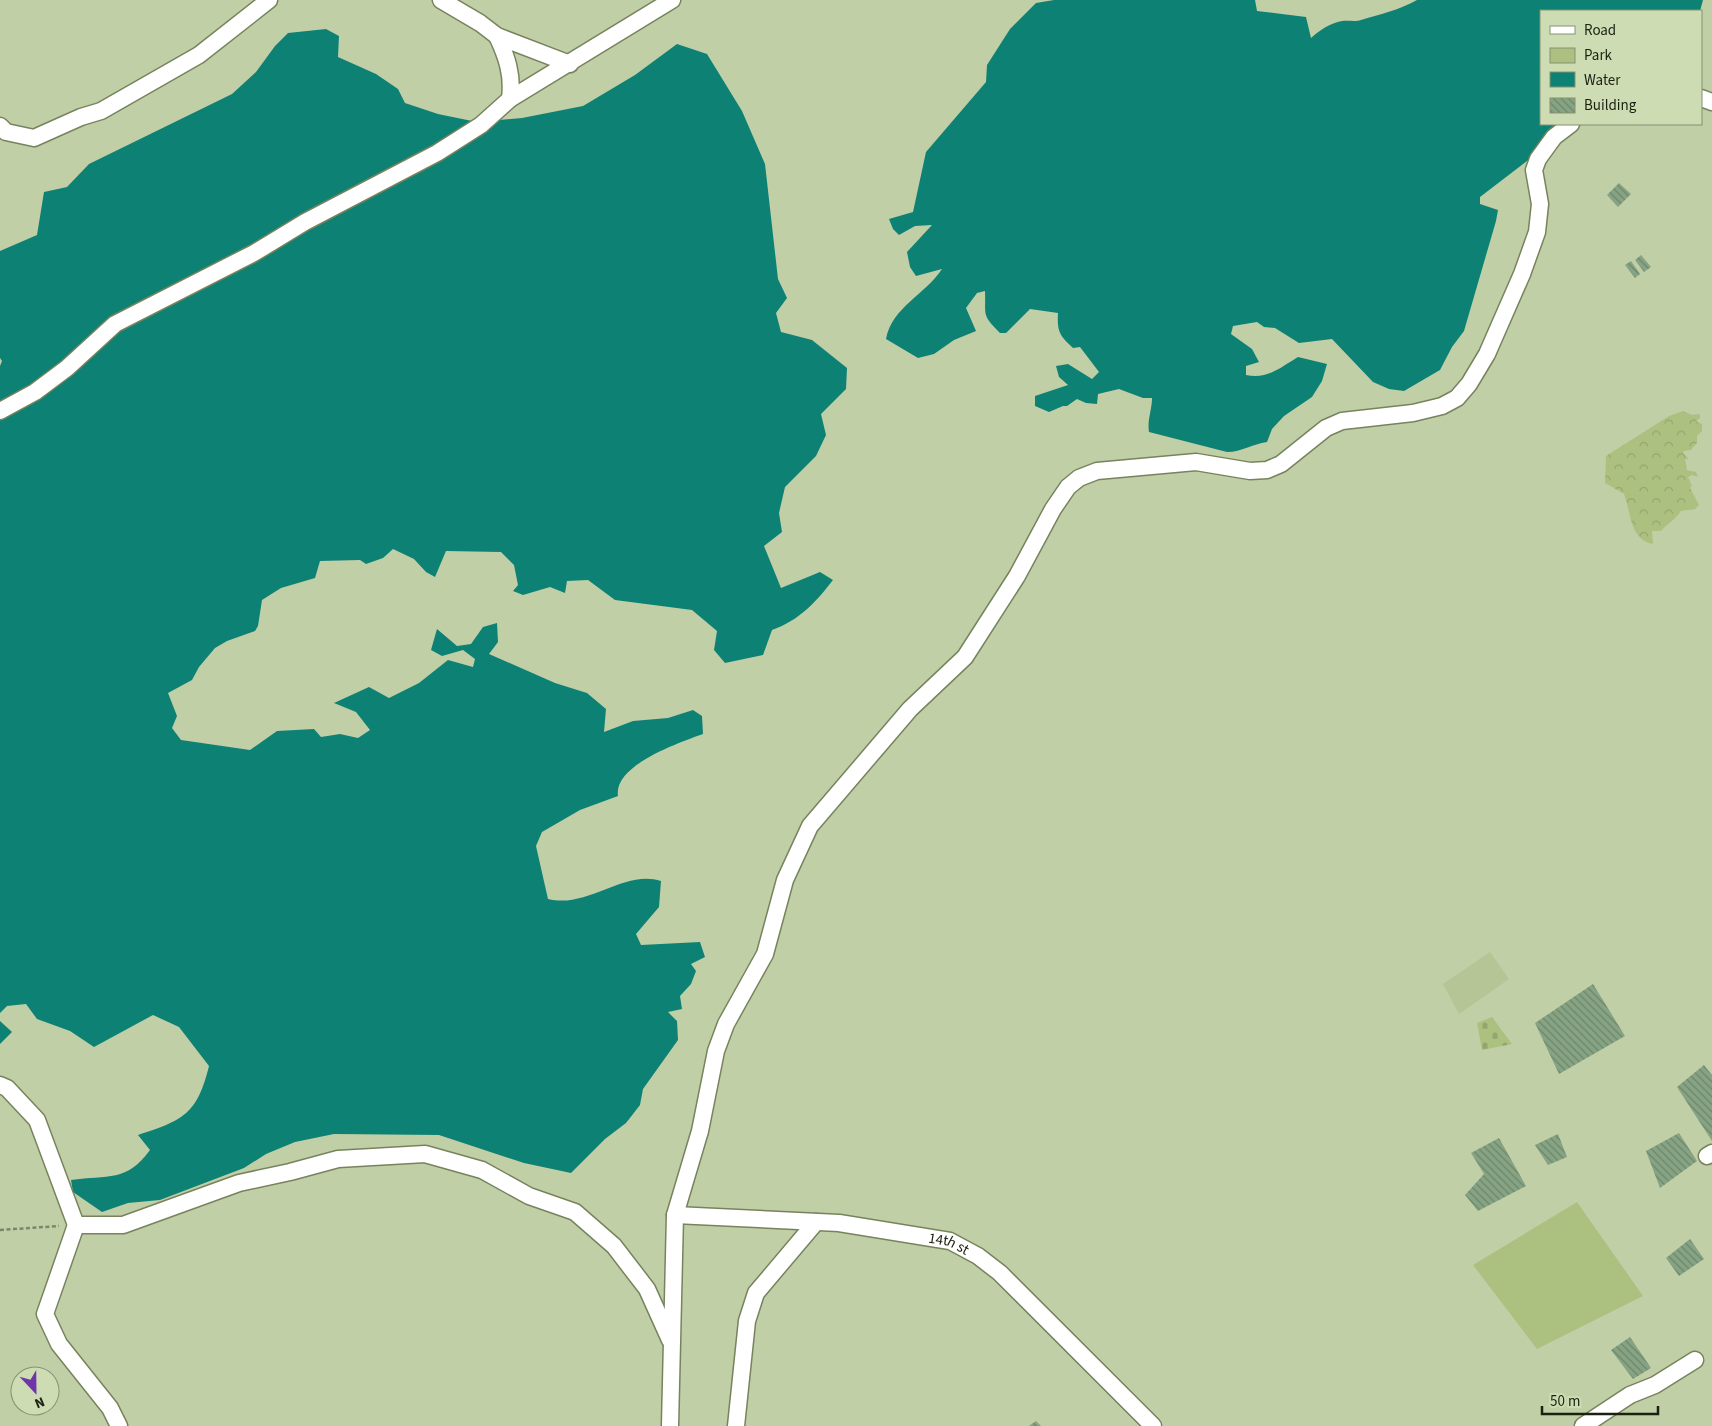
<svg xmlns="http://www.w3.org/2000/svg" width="1712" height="1426" font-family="'Source Sans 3',sans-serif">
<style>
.built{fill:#b5c596}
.green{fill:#acc180}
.forest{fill:url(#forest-crowns)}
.cemetery{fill:url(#cemetery-stones)}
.water{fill:#0e8175}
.building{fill:url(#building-back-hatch)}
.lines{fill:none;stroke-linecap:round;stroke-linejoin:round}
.street-casing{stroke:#77835d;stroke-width:19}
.path{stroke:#7c8668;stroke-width:2.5;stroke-dasharray:4 2.5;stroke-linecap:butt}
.street{stroke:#fff;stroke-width:16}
.labels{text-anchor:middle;stroke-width:4;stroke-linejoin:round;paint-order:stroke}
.street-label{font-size:15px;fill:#1b2011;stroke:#cedcb3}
</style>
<defs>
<pattern id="forest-crowns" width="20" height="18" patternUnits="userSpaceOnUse" patternTransform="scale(1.25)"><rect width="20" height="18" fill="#acc180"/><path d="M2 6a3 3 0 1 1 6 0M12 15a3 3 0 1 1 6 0" fill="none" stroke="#93a66e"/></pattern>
<pattern id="cemetery-stones" width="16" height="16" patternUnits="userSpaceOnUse" patternTransform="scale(1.25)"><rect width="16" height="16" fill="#acc180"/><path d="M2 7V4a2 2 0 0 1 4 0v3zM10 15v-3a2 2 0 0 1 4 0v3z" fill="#93a66e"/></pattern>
<pattern id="building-back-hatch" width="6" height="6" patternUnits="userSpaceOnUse" patternTransform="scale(1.25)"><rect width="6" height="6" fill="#86a484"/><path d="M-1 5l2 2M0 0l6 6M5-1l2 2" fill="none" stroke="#6d856b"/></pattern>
</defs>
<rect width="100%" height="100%" fill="#c1cfa7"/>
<!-- built -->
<polygon class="built" points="1490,952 1509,979 1459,1014 1443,984"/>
<!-- green -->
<polygon class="green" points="1577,1202 1643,1296 1537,1349 1473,1265"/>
<!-- forest -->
<path class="forest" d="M1683 411 1692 415 1700 414V418L1696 421 1702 424V431L1697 436V443L1691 450 1684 451 1683 453 1689 459H1685L1687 470 1696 472 1698 477 1692 475 1688 477 1692 486 1690 488 1699 505 1695 509 1681 511C1675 520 1668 523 1661 531H1652L1653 544C1630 540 1631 513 1624 494L1605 483 1606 456 1669 416Z"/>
<!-- cemetery -->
<polygon class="cemetery" points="1492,1017 1512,1044 1482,1050 1477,1023"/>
<!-- water -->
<g class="water">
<path d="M1054 0H1255L1257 11 1306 17 1311 38C1320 30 1330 23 1342 21 1348 20 1355 22 1361 20 1381 14 1399 10 1417 0H1703L1700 11H1541V124H1558L1531 158 1480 197V204L1498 210 1496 221 1464 331 1452 347 1440 370 1404 391 1389 389 1373 382 1332 339 1299 343 1275 328 1264 327 1257 322 1233 326 1231 334 1252 349 1259 362 1246 366V375C1267 380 1281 367 1298 357L1327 364 1322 381 1312 397 1284 416 1272 429 1267 442C1252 444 1242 452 1227 452L1149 432C1147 420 1152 410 1152 398H1143L1119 389 1098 394 1097 404 1086 403 1077 399 1067 406H1063L1049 412 1035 406V396L1068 385 1059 377 1056 366 1068 364 1092 379 1099 372 1080 347 1073 348C1059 335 1057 331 1058 313L1030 309 1006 333H1000C981 314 986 316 985 291L977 293 966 308 976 331 954 340 934 354 918 358 886 339C892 307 926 294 942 269L916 276 910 267 907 252 932 225 915 226 899 235 893 229 889 219 913 212 926 152 986 82 987 65 1010 29 1036 3Z"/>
<path d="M326 29 339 36 338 57 376 74 398 89 405 103 438 114 477 122 522 118 583 106 635 75 677 44 707 54 742 111 765 164 778 279 787 298 776 313 781 332 812 340 847 368 846 389 821 414 826 435 816 456 785 487 779 513 782 532 764 546 781 588 820 572 833 580C816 602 800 620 772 630L763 655 725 663 714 650 717 631 692 610 615 600 588 580 567 581 565 593 550 587 523 595 513 591 518 585 514 565 501 552 446 551 435 577 426 572 414 559 393 549 383 558 366 564 360 560 320 561 315 578 281 588 262 600 258 626 255 631 227 641 215 648 199 667 192 680 168 693 177 716 172 728 181 740 250 750 277 731 314 729 321 737 340 734 358 738 370 730 356 712 334 703 369 687 389 698 419 683 448 660 473 667 475 659 463 650 442 656 431 650 437 629 457 646 471 644 483 627 497 623 498 642 489 654 555 683 587 693 606 709 604 732 633 721 668 718 693 710 702 716 703 734C681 742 613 765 618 796L580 810 542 832 536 846 548 899C588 909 624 869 661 881L659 907 636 934 641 945 700 942 705 957 691 964 696 971 691 984 680 996 682 1009 668 1012 677 1021 678 1040 643 1089 640 1105 626 1123 605 1139 571 1173 524 1163 439 1135 334 1134 295 1142 266 1154 244 1168 160 1200 128 1203 102 1212 73 1192 71 1180C108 1175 127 1182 150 1150L138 1135C184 1120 197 1114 209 1066L179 1027 153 1015 94 1047 70 1031 37 1019 26 1004 7 1006 0 1013V366L2 361 0 358V251L37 235 44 192 67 187 89 164 232 94 256 72 275 46 288 33Z"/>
<polygon points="0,1021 12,1032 0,1044"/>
</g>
<!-- building -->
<g class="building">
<polygon points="1619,183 1631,194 1618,207 1607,195"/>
<polygon points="1641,255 1651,267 1644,272 1635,260"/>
<polygon points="1631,261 1640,274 1635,278 1625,265"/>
<polygon points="1593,984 1625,1036 1559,1074 1535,1023"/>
<polygon points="1704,1065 1712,1075 1712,1141 1677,1087"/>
<polygon points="1679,1133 1697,1161 1660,1188 1646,1151"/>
<polygon points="1558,1134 1567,1157 1548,1165 1535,1145"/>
<polygon points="1499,1138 1526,1186 1478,1211 1465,1195 1484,1174 1471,1153"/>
<polygon points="1690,1239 1704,1259 1679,1276 1666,1258"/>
<polygon points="1630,1337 1651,1368 1633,1379 1611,1350"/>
<polygon points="1036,1421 1041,1426 1029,1426"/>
</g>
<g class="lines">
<!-- street casing -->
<g class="street-casing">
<g id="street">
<polyline points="441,0 480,23 497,36 570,64"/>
<path d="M497 36C507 57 513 75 510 99"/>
<polyline points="1701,98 1712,102"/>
<polyline points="0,126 6,132 34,138 81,117 101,111 199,55 269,0"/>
<polyline points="0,411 35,392 67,368 115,324 254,253 305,222 437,153 481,125 510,99 672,0"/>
<polyline points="0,1085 7,1088 37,1120 76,1225 123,1225 239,1183 290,1172 338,1159 425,1154 482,1170 529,1196 575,1212 614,1246 647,1289 670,1340"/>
<polyline points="1707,1156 1712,1153"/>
<path id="s1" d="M675 1215 839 1223 950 1241 978 1256 1000 1273 1153 1426"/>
<polyline points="76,1225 45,1314 59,1344 110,1408 119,1426"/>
<polyline points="670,1426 675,1215 700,1131 716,1051 726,1024 765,954 785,880 810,826 910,709 965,657 1017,576 1053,509 1068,487 1079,478 1097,471 1196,462 1250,471 1267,470 1281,464 1326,428 1342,421 1413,413 1442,406 1457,398 1469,384 1487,354 1522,274 1537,232 1540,204 1534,170 1538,159 1554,137 1571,124"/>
<polyline points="736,1426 747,1321 756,1293 816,1222"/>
<polyline points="1583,1426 1630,1395 1655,1385 1695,1360"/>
</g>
</g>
<!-- path -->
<polyline class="path" points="0,1230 59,1226"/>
<!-- street -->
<use href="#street" class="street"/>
</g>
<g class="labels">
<!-- street labels -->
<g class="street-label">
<text dy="5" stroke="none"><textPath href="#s1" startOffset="276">14th st</textPath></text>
</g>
</g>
<!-- legend -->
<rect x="1540" y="10" width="162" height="115" fill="#cedcb3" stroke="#869172"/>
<rect x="1550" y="26" width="25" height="8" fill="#ffffff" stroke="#869172"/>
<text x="1584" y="35" font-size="15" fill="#1b2011">Road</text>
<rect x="1550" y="48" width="25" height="15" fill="#acc180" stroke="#869172"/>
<text x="1584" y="60" font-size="15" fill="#1b2011">Park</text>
<rect x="1550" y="72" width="25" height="15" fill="#0e8175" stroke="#869172"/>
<text x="1584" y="85" font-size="15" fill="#1b2011">Water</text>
<rect x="1550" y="98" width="25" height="15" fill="url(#building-back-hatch)" stroke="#869172"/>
<text x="1584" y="110" font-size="15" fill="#1b2011">Building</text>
<!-- north arrow -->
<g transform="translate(35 1391) rotate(158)"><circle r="24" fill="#cedcb3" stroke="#869172"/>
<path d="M0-4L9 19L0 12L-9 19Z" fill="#7035aa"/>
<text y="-8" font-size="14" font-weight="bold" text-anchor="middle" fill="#1b2011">N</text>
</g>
<!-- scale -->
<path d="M1542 1406v8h116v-8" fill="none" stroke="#1b2011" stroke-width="2.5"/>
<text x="1550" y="1406" font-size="15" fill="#1b2011" stroke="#cedcb3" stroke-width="4" paint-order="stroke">50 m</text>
</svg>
